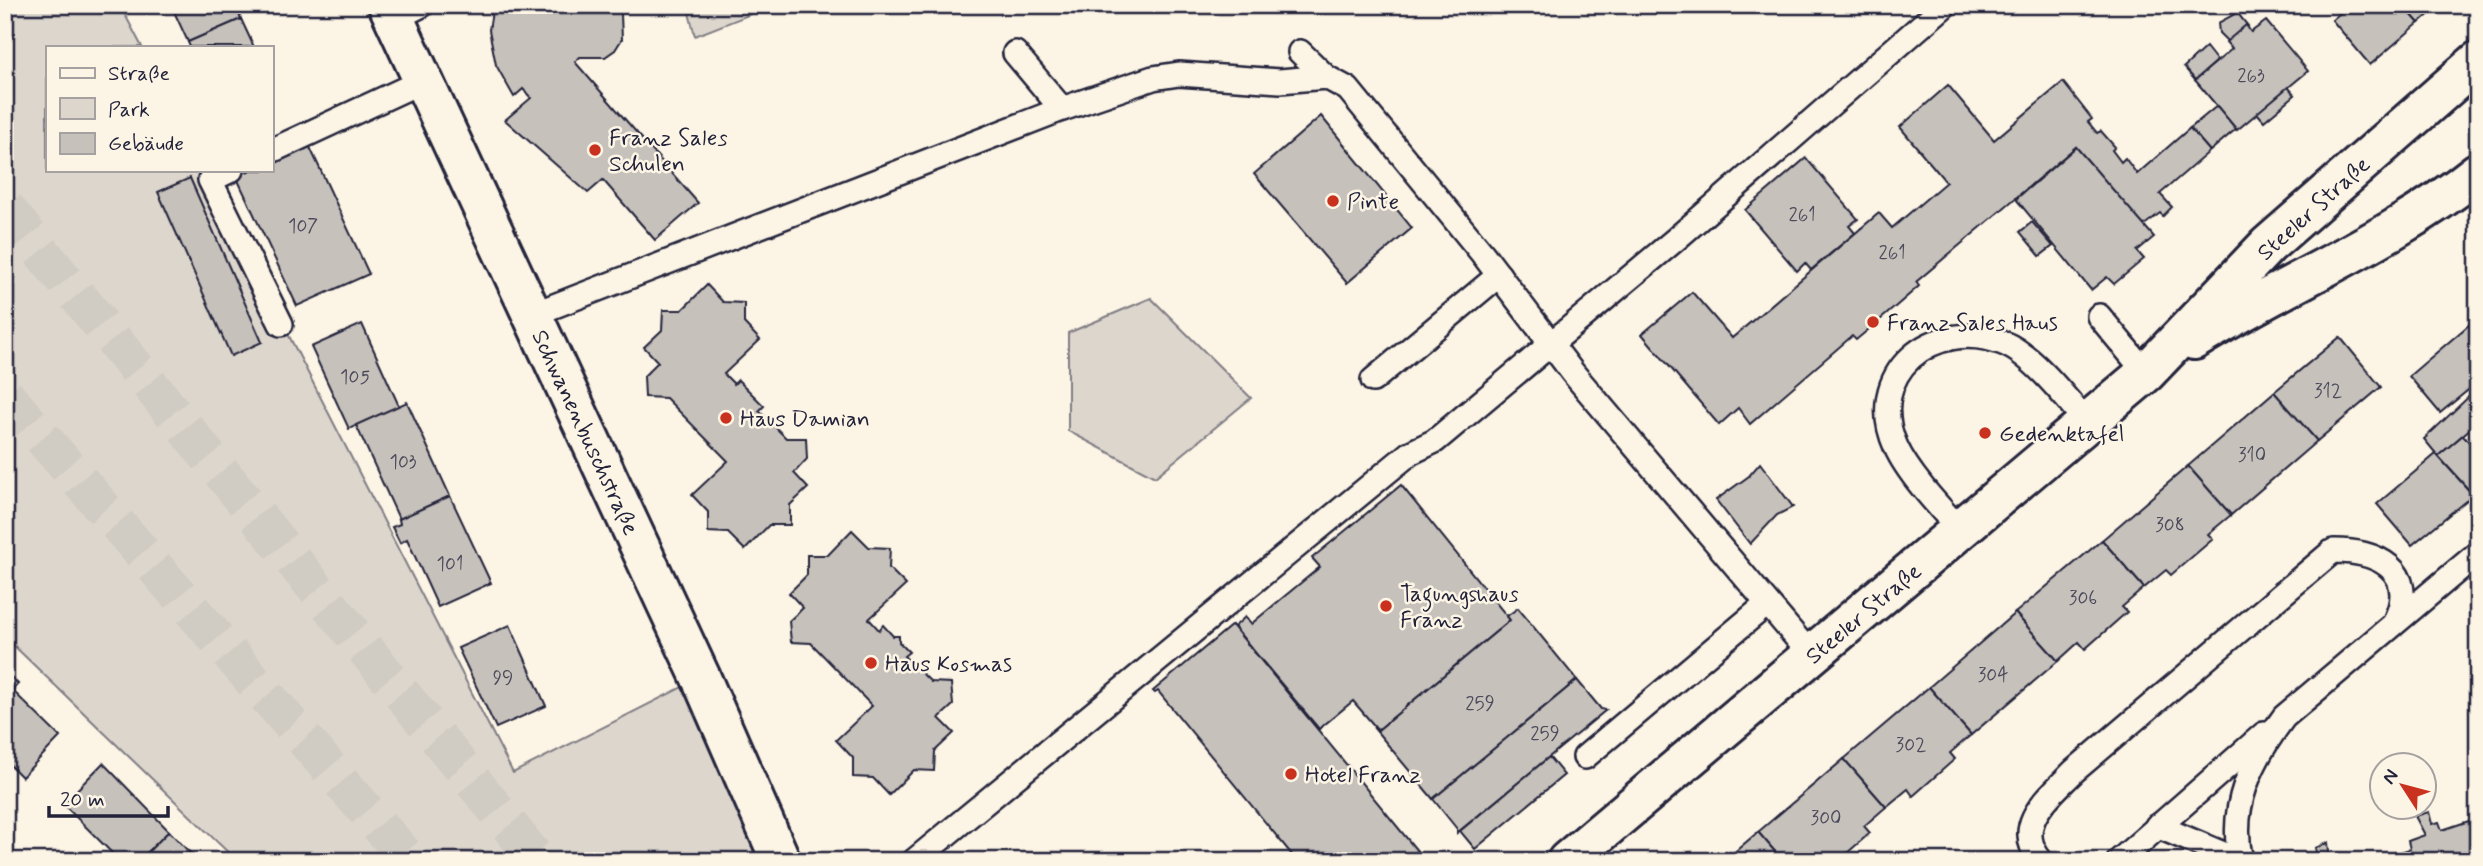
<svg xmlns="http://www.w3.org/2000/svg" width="2483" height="866" font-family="Mynerve,sans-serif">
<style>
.green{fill:#dcd6cc;stroke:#7f7c84;stroke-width:2}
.building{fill:#c6c1bb;stroke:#22223b;stroke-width:2}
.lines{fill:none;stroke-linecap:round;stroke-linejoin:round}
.highway-tunnel{stroke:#d0cbc3;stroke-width:38;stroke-dasharray:38 19;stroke-linecap:butt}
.lane-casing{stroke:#22223b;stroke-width:28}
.street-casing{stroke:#22223b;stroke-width:44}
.secondary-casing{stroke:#22223b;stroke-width:44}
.lane{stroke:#fcf5e5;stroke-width:23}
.street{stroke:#fcf5e5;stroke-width:38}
.secondary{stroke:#fcf5e5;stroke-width:38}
.poi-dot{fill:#c8321e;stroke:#fcf5e5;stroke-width:2.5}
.labels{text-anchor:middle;stroke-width:5;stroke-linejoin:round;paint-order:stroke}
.number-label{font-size:19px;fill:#4b4a5b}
.poi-label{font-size:23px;fill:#22223b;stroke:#fcf5e5;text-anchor:start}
.street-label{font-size:23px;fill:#22223b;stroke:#fcf5e5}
</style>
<rect width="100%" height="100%" fill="#fcf5e5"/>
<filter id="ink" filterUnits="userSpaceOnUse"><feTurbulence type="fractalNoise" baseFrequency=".0143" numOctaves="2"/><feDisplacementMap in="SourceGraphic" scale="14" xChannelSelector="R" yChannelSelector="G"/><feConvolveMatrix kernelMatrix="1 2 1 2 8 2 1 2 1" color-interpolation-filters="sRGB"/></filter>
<g filter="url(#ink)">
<!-- green -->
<g class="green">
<polygon points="5,5 120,5 142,47 47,47 47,170 204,170 513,773 698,679 777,861 237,861 5,637"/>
<polygon points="687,5 774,5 695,36"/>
<polygon points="1151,298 1251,398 1155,477 1068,431 1068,333"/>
</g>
<!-- building -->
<g class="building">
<polygon points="171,5 235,5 241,19 188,42"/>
<polygon points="493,5 614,5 621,14 622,39 615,50 605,57 580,57 575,62 698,203 655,240 603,180 588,193 505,120 531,98 523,89 514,97 496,65 489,30"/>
<polygon points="2349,5 2403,5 2419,23 2370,65 2332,20"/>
<polygon points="2403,5 2440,5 2419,23"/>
<polygon points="2235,10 2248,26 2227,41 2219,33 2218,23 2235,14"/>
<polygon points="241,19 254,47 190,47 188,42"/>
<polygon points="2266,21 2308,71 2237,130 2195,80 2232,49 2226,42 2246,25 2251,32"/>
<polygon points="2206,47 2217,61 2195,80 2184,67"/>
<polygon points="2063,82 2092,119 2088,122 2097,133 2101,131 2115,147 2112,150 2121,162 2125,158 2137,174 2190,128 2210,151 2160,194 2172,207 2163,216 2160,213 2143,226 2076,147 1916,282 1919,286 1887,314 1856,340 1852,336 1750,424 1738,408 1719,425 1642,334 1692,292 1732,338 1879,213 1892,228 1946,182 1900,127 1948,85 1994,140"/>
<polygon points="2288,87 2295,95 2264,121 2257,113"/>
<polygon points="2217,106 2236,129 2210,151 2190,128"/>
<polygon points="1321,116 1412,228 1347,283 1254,174"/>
<polygon points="308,143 369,274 297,306 236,176 251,170 271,170 271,160"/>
<polygon points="2076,147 2154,237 2137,251 2144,259 2114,284 2107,277 2091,290 2016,199"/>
<polygon points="1806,158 1858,219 1849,226 1855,233 1811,270 1805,263 1797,271 1745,210"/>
<polygon points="190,178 262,342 231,356 158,192"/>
<polygon points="2032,222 2053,246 2040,256 2020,232"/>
<polygon points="707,285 723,302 744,303 744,323 760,340 724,374 734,384 738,380 764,406 759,411 786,438 806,438 807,459 794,473 808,488 790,505 790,525 769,525 745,550 728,533 708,532 708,512 692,495 728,461 666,398 645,397 644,376 658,362 644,347 662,330 663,310 682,310"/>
<polygon points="362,324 399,406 349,429 311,347"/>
<polygon points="2470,324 2478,333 2478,382 2440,413 2409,376"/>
<polygon points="2340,337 2381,387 2317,441 2274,392"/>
<polygon points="2478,388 2478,422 2438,456 2424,439"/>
<polygon points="2274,392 2317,441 2231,515 2188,466"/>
<polygon points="407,402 450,496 399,519 356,425"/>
<polygon points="2463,435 2478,452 2478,500 2438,456"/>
<polygon points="2436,454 2473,495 2412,545 2377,504"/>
<polygon points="1760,463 1793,507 1777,515 1750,544 1716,500 1749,476"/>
<polygon points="2188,466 2231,515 2208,534 2213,539 2171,575 2166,570 2144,588 2102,540"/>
<polygon points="1401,485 1510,620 1378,730 1353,701 1319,729 1234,627 1245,617 1251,624 1320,567 1312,558"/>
<polygon points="450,496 491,583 438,607 407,539 400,543 392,527 400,524 399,519"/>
<polygon points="852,530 869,547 890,548 889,568 906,585 869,619 879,630 883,625 893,636 899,636 899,642 909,652 904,656 931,682 951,683 953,705 939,718 954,733 935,751 934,771 914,770 889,795 873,778 853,777 853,758 836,740 872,706 811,643 791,642 789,621 803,608 789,593 807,575 807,555 828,555"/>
<polygon points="2102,540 2144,588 2122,607 2127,612 2085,649 2079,642 2058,661 2015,613"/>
<polygon points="1518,608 1577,680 1433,799 1373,727 1378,730 1510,620 1507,616"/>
<polygon points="2015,613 2058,661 1971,735 1929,687"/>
<polygon points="510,625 546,706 496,728 458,648"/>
<polygon points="1232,625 1423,858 1420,861 1297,861 1158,691 1155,693 1153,691"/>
<polygon points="6,672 18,684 12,690 60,737 22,777 5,760"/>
<polygon points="1577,680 1601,709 1606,710 1457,833 1457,829 1433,799"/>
<polygon points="1929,687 1971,735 1950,753 1955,759 1913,796 1908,789 1886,807 1844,759"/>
<polygon points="1549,757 1564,775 1475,849 1460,831"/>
<polygon points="1844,759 1886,807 1864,826 1870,833 1838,861 1783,861 1758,832"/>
<polygon points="103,763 169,831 139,861 110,861 115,856 63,804"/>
<polygon points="2429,812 2432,824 2439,822 2442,830 2478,818 2478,861 2381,861 2380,858 2410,849 2408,841 2425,835 2415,816"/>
<polygon points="169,831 198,861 139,861"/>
<polygon points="1758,832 1783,861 1724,861"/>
<polygon points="2328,843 2330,861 2316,861 2318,860 2315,848"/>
</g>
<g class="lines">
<!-- highway-tunnel -->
<g class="highway-tunnel">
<polyline points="5,207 538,861"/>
<polyline points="5,395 410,861"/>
</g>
<!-- lane casing -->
<g class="lane-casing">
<g id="lane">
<polyline points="394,19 422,5"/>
<polyline points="1300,52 1326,77"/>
<polyline points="1015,53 1062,109"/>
<polyline points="271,151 422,81"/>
<polyline points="231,170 210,180 281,324"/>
<polyline points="531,315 1062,109 1153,78 1179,74 1280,81 1326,77 1348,89 1482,253 1573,373 1812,656"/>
<polyline points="2099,316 2146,373"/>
<polyline points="1373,380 1499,275"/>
<path d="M1961 531C1941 509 1908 474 1896 447 1863 374 1933 316 2003 343 2032 354 2067 399 2087 423"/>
<polyline points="1585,757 1767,604"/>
<polyline points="2157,826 2240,861"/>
<polyline points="914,861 1410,453 1435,441 1676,239 1945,5"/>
<path d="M2041 861C2011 825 2049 797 2074 771L2333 551C2376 550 2418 570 2396 619"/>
<polyline points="2119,861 2264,734"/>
<path d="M2241 861C2228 806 2252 760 2284 717L2478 553"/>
</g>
</g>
<!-- street casing -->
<g class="street-casing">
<polyline id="street" points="388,5 701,678 781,861"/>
</g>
<!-- secondary casing -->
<g class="secondary-casing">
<g id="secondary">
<path d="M2194 340C2287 282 2392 241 2478 172"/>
<polyline points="1567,861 2146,373 2268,245 2478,61"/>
</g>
</g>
<!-- lane -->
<use href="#lane" class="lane"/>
<!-- street -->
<use href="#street" class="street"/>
<!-- secondary -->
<use href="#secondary" class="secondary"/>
</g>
</g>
<!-- markers -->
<g class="poi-dot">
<circle cx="595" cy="150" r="7"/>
<circle cx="1333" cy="201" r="7"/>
<circle cx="1873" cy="322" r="7"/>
<circle cx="726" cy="418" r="7"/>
<circle cx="1985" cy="433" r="7"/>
<circle cx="1386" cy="606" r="7"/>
<circle cx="871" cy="663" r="7"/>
<circle cx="1291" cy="774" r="7"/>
</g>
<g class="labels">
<!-- number labels -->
<g class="number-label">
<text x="2251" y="82">263</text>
<text x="1802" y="221">261</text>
<text x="303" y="232">107</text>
<text x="1892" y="259">261</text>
<text x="355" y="383">105</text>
<text x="2328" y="397">312</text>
<text x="2252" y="461">310</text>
<text x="403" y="468">103</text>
<text x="2170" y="531">308</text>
<text x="450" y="570">101</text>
<text x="2083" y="604">306</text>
<text x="1993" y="681">304</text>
<text x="503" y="684">99</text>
<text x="1480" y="710">259</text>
<text x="1545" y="740">259</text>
<text x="1911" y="751">302</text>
<text x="1826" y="824">300</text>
</g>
<!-- poi labels -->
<g class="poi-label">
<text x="609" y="145">Franz Sales<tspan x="609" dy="26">Schulen</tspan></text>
<text x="1347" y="209">Pinte</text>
<text x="1887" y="330">Franz Sales Haus</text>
<text x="740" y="426">Haus Damian</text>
<text x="1999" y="441">Gedenktafel</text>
<text x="1400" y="601">Tagungshaus<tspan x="1400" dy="26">Franz</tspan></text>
<text x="885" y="671">Haus Kosmas</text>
<text x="1305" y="782">Hotel Franz</text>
</g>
<!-- street labels -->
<g class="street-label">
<text transform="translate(2313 208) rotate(-42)" y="8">Steeler Straße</text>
<text transform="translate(586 432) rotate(65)" y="8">Schwanenbuschstraße</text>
<text transform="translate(1863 613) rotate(-40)" y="8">Steeler Straße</text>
</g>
</g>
<!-- margin -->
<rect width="2483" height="866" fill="none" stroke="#fcf5e5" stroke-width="28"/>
<rect x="14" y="14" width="2455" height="838" fill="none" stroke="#22223b" stroke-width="2.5" filter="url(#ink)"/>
<!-- legend -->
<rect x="46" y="46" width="228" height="126" fill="#fcf5e5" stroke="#a5a1a1" stroke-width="2"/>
<rect x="60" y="68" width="35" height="10" fill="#fcf5e5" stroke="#a5a1a1" stroke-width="2"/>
<text x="108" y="80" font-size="21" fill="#22223b">Straße</text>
<rect x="60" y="98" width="35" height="21" fill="#dcd6cc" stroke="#a5a1a1" stroke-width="2"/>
<text x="108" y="116" font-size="21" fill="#22223b">Park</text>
<rect x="60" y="133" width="35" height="21" fill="#c6c1bb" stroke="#a5a1a1" stroke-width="2"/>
<text x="108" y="150" font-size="21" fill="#22223b">Gebäude</text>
<!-- north arrow -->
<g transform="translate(2403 786) rotate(306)"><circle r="33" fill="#fcf5e5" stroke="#a5a1a1" stroke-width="2"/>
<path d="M0-5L12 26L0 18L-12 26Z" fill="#c8321e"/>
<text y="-10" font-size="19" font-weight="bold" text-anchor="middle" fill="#22223b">N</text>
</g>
<!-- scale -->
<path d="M49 806v10h119v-10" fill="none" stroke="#22223b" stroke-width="3.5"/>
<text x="60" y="806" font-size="21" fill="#22223b" stroke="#fcf5e5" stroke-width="5" paint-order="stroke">20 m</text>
</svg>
